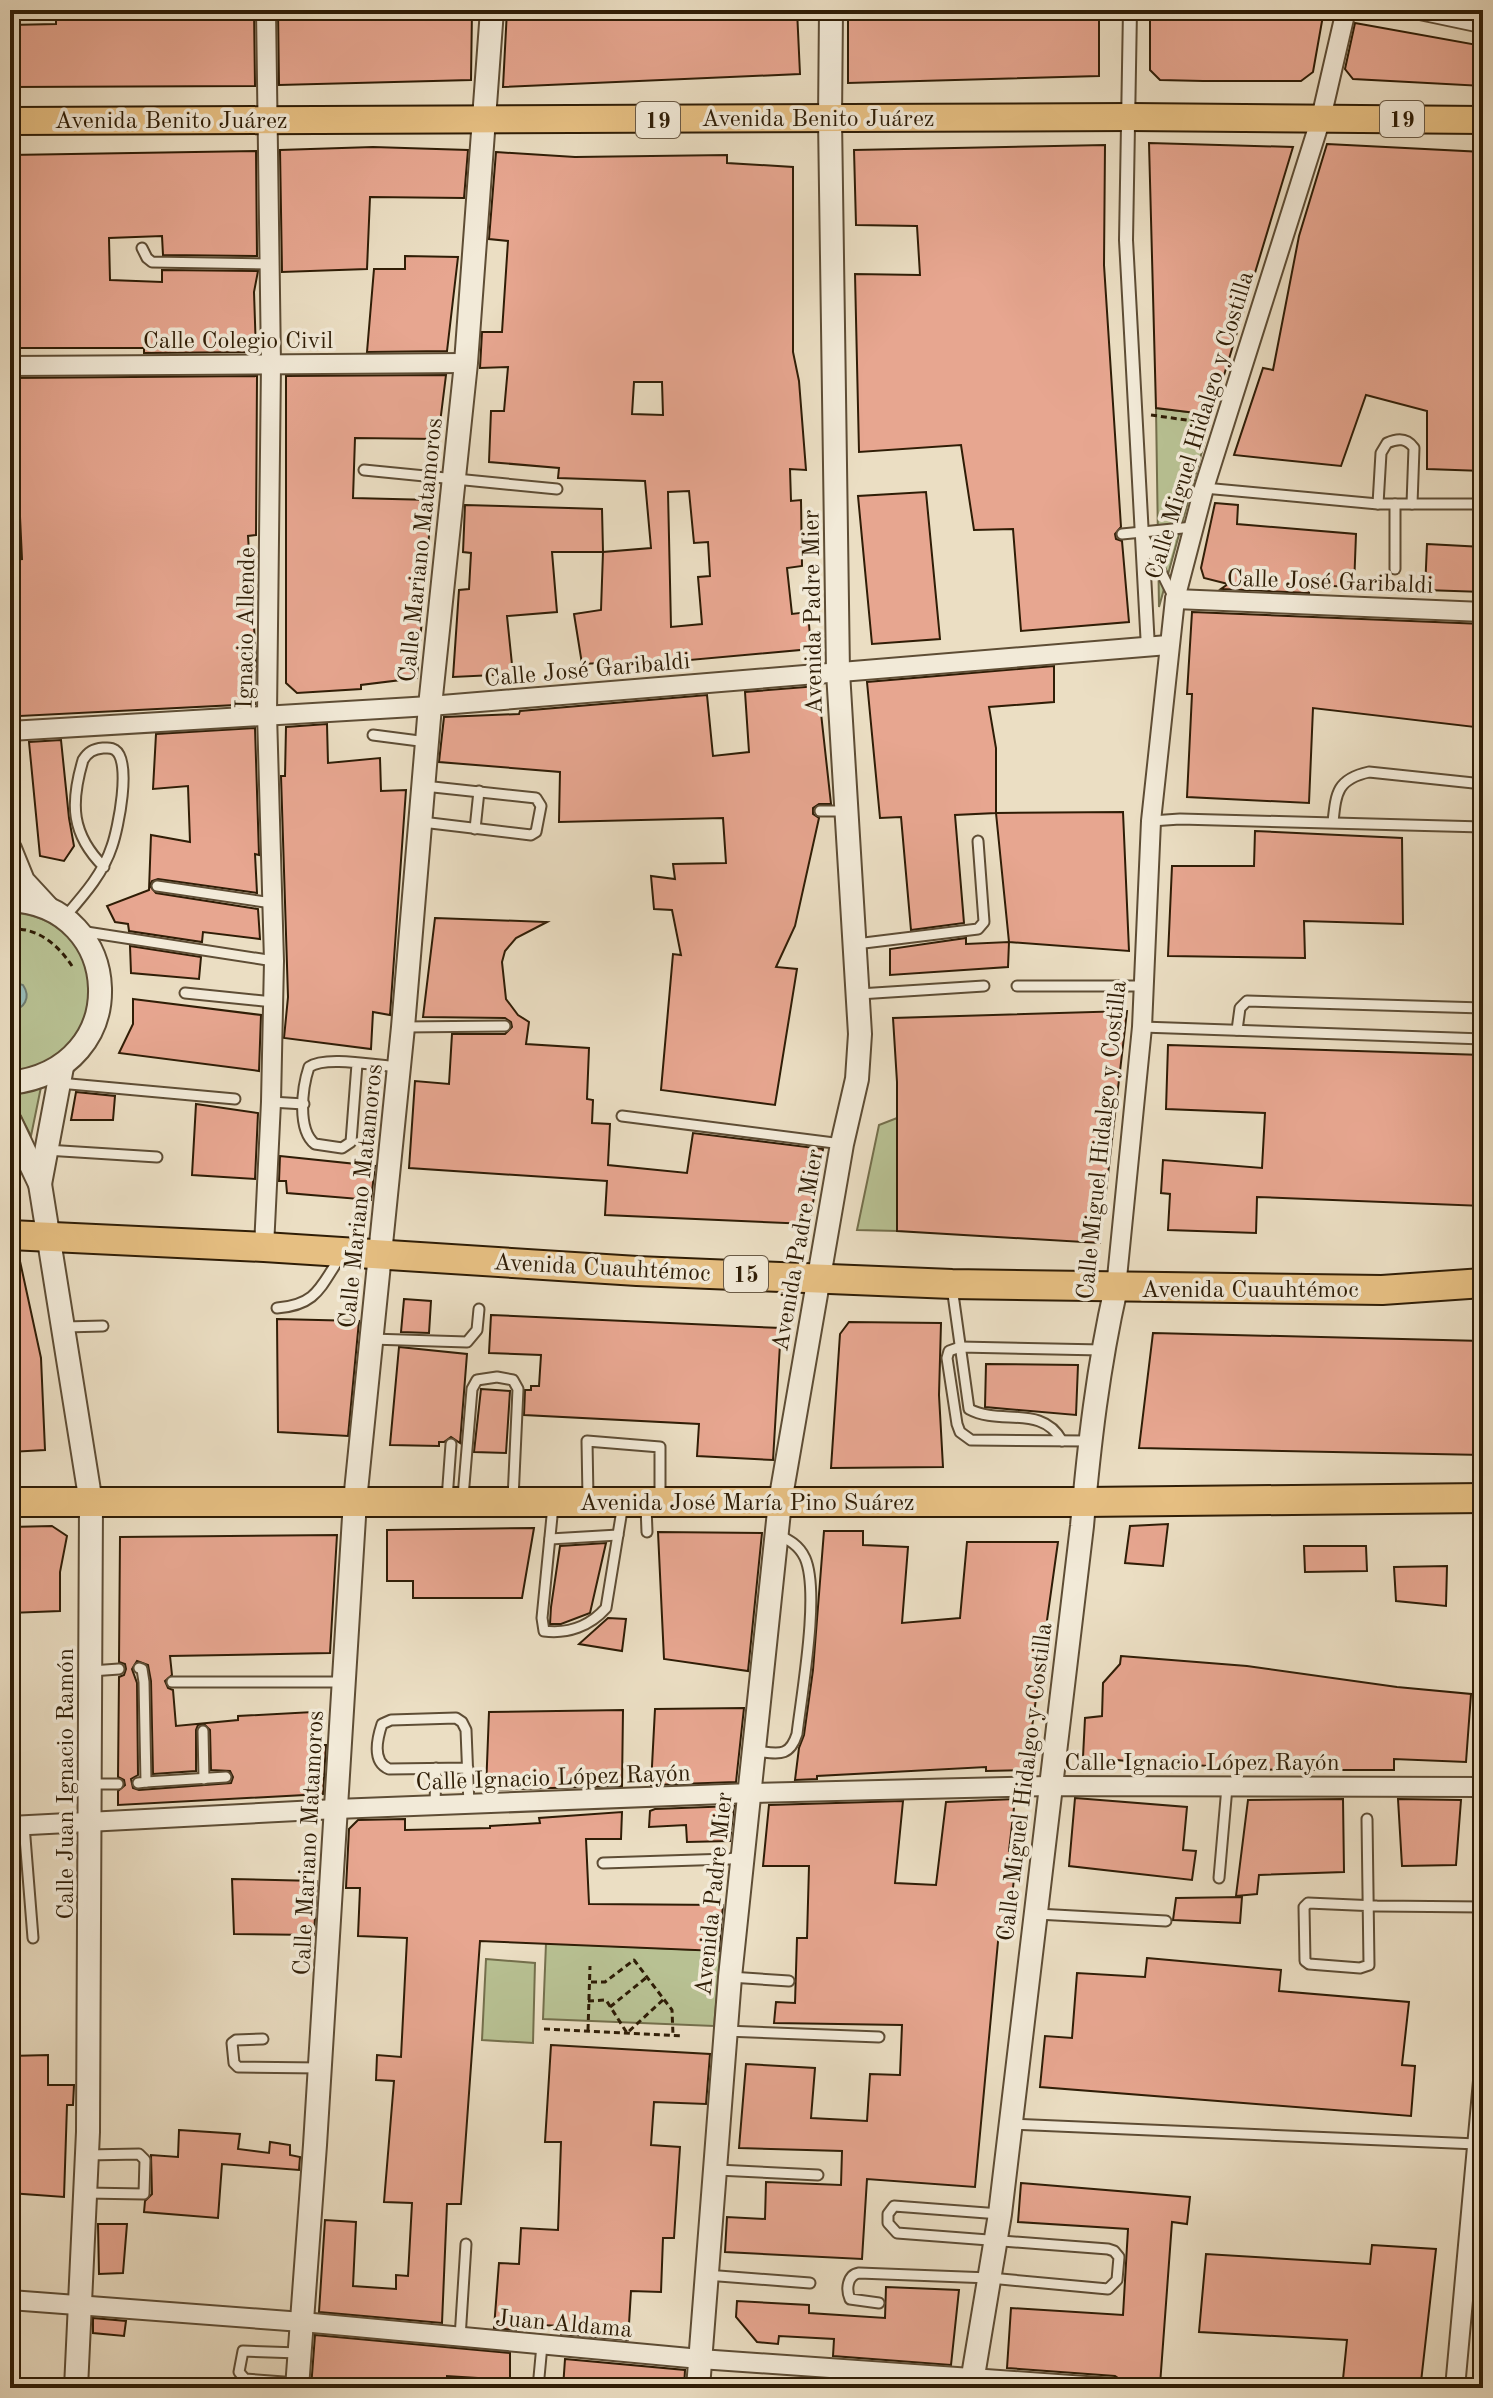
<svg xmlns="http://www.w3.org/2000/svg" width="1493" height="2398" font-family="'Old Standard TT',serif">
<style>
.green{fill:#b8c193;stroke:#746f4c;stroke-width:2}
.water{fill:#99bcb8;stroke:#6f7c71;stroke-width:2}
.building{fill:#e7a690;stroke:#2f1d06;stroke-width:2;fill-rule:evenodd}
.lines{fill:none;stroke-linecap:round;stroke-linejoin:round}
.service-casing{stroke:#5e4d35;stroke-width:13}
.pedestrian-casing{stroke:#5e4d35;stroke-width:16}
.minor-casing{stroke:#5e4d35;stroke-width:22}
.tertiary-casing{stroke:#5e4d35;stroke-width:26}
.primary-casing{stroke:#2f1d06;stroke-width:30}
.trunk-casing{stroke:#2f1d06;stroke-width:32}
.path{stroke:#2f1d06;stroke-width:3;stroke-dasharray:6 4;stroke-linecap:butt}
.service{stroke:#f2ead8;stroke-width:9}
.pedestrian{stroke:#f2ead8;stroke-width:12}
.minor{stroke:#f2ead8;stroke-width:18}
.tertiary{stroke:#f2ead8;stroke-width:22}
.primary{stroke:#e6bf82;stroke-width:26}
.trunk{stroke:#e6bf82;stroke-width:28}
.labels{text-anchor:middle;stroke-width:7;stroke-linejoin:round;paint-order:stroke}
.shield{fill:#f2ead8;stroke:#6a5a45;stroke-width:2}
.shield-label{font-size:22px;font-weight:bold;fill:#2f1d06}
.street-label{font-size:24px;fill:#2f1d06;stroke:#f2ead8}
</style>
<rect width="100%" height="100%" fill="#ebdec3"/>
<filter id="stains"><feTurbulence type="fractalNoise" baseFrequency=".0025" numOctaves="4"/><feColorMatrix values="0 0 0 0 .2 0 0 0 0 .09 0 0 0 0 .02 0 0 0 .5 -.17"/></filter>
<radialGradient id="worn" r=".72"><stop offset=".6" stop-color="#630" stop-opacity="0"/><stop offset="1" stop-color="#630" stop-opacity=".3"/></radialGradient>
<!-- green -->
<g class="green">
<polygon points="1156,408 1212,415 1159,607"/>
<path d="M10 912C47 915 83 935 91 975 93 981 95 988 95 993 93 1011 83 1030 78 1047L10 1080Z"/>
<polygon points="41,1087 31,1136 10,1095 10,1090"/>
<polygon points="897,1118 897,1231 857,1230 879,1125"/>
<polygon points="546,1943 721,1951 714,2026 543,2019"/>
<polygon points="486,1959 535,1963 533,2043 482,2040"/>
</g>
<!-- water -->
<path class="water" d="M10 981 23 985C31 997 25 1010 10 1010Z"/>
<!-- building -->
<g class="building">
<polygon points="119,10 254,10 255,86 10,87 10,25 56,24 56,18 119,17"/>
<polygon points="278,10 472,10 471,80 279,85"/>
<polygon points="507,10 797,10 800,74 503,87"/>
<polygon points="848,10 1099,10 1099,76 848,83"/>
<polygon points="1150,10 1324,10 1313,72 1301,81 1203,81 1160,80 1150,70"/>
<polygon points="1355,23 1483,46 1483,86 1353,79 1345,69"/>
<polygon points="1149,143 1293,147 1212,415 1156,408"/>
<polygon points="1327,144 1483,152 1483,471 1427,469 1427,411 1366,395 1341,466 1234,455 1263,368 1273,370 1299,236"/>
<polygon points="1105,145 1104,265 1121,527 1115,534 1116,539 1122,541 1129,622 1021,631 1013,529 974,530 961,445 859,452 855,274 920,275 917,226 856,225 854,150"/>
<polygon points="373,147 468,150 464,198 370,197 367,269 282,272 280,150"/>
<polygon points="256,151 257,256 163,255 162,236 109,238 110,280 162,282 162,270 258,271 254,292 256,352 144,353 144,348 10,348 10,155"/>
<path d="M496 152 575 157 727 155V163L793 167V352L799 381 806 470 790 469 791 501 801 500 802 566 787 568 792 614 808 612 811 649 679 661V659L582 664 574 614 601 610 603 552 651 548 645 481 558 478 559 468 489 462 491 411H504L508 367 480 368 482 332H502L508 241 489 239ZM634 382H662L663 415 632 414ZM689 491 694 543 708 542 710 576 698 577 702 624 671 627 668 492Z"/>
<polygon points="405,256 458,257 447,351 367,352 374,269 405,269"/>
<polygon points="446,375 438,439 355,438 353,498 432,500 417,678 361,685 361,689 297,693 286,683 286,376"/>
<polygon points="257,376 256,535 248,536 256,657 255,704 20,716 11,560 22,559 20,517 12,518 10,500 10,492 16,492 10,440 10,378"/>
<polygon points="926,492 940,639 872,644 858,496"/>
<polygon points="1215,503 1238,505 1237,524 1356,534 1354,587 1310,585 1309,593 1221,589 1228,584 1204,578 1201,568"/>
<polygon points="465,505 602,509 603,552 552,552 557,612 507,616 513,674 453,677 459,590 469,589 471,553 463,552"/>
<polygon points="1427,544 1483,547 1483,592 1425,590"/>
<polygon points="1192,612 1483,624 1483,728 1313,708 1309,803 1187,797 1192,694 1187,694"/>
<polygon points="1054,666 1054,702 989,707 996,748 996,813 955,815 964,923 911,930 901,817 880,818 867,682"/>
<polygon points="818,686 831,804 819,804 813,808 813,814 819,818 795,926 776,967 797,969 775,1105 661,1090 673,954 681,955 672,910 654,909 651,876 675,879 673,864 726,863 723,818 559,822 560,772 439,762 444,717 519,714 520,711 707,695 713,756 749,752 745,692"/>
<polygon points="327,724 328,763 380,758 381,791 406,790 390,1015 373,1012 371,1049 284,1038 288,997 281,776 285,776 286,727"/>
<polygon points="255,728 259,855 255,854 257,893 158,879 152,881 150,886 156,893 258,909 260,939 203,932 202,942 129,931 128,924 115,922 107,906 149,890 151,835 190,842 188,786 153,789 156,734"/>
<polygon points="61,740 69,818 74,846 64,861 40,856 29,742"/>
<polygon points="1123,812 1129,951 1009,942 996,813"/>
<polygon points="1255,831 1402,838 1403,924 1304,921 1305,958 1168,956 1172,866 1254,866"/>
<polygon points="435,918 547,922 516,938 505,951 502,962 506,999 518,1015 529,1022 526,1044 589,1048 587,1099 593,1100 592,1123 610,1124 608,1165 687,1173 693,1133 823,1149 809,1224 605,1215 607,1181 409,1168 415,1081 449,1084 452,1034 505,1034 512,1027 511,1022 505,1018 423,1017"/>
<polygon points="966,938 966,944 1009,942 1008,967 890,975 890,949"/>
<polygon points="130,946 201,957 199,979 131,973"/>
<polygon points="133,999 261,1015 259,1071 119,1053 133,1024"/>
<polygon points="1127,1011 1100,1243 897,1231 897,1082 893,1018"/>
<polygon points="1168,1045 1483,1055 1483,1206 1257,1197 1256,1233 1168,1230 1170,1194 1161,1193 1163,1160 1262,1168 1265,1113 1166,1109"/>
<polygon points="76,1092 115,1096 113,1120 71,1120"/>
<polygon points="196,1104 258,1113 255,1179 192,1175"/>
<polygon points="280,1156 375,1166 371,1200 287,1193 286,1181 279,1181"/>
<polygon points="10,1252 18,1252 41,1358 45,1450 10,1452"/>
<polygon points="404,1299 431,1301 429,1333 401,1332"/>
<polygon points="491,1315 781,1328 773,1460 697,1456 699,1424 524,1415 525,1390 531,1390 531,1386 539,1386 541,1355 489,1353"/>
<polygon points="277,1319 359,1321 348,1436 278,1432"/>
<polygon points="849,1322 941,1323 939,1395 943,1467 831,1468 840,1334"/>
<polygon points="1153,1333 1483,1341 1483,1455 1139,1448"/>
<polygon points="399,1347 467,1354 460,1443 451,1437 444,1442 439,1442 439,1446 390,1445"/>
<polygon points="986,1364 1078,1365 1076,1415 985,1407"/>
<polygon points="481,1389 510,1391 506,1453 474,1452"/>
<polygon points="1168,1524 1163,1566 1125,1563 1130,1526"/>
<polygon points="52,1526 67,1536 60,1572 60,1611 10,1613 10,1527"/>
<polygon points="534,1528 522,1598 413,1598 413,1581 387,1581 387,1530"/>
<polygon points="824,1531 863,1531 863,1545 908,1547 902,1623 960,1618 967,1542 1058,1542 1026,1770 986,1771 986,1767 817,1776 817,1779 795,1780 799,1748 804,1735 813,1670"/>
<polygon points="658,1532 762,1533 748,1671 664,1659"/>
<path d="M337 1535 330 1653 170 1656 172 1675 165 1681 168 1688 173 1690 176 1726 238 1720V1716L313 1712 316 1745H326L323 1794 118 1805V1791L125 1785 124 1780 118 1777 119 1677 124 1675 126 1669 125 1664 119 1662 120 1537ZM137 1661 148 1665 151 1681 153 1774 196 1771V1730L198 1725 204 1724 210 1730 211 1770 230 1771 233 1777 231 1783 139 1790 133 1788 131 1779 138 1775 137 1683 132 1669Z"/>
<polygon points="606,1543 590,1613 561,1624 550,1624 551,1607 560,1546"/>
<polygon points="1304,1546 1366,1546 1367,1571 1305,1572"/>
<polygon points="1447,1566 1446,1606 1396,1601 1394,1567"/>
<polygon points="608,1618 626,1619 622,1651 579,1644"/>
<polygon points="1121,1656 1247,1666 1397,1687 1471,1694 1466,1762 1394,1759 1394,1770 1277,1770 1177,1764 1178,1767 1126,1766 1127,1761 1083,1757 1085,1718 1102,1716 1103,1683 1120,1664"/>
<polygon points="744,1708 736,1782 651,1785 655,1709"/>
<polygon points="623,1710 622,1786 486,1790 489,1712"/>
<polygon points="1075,1798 1187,1807 1183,1850 1196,1851 1192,1880 1069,1866"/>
<polygon points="1015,1799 1009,1851 1017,1852 1008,1932 999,1931 975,2187 867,2179 862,2259 725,2252 727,2217 765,2219 766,2182 841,2185 842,2151 739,2148 746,2064 815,2068 811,2118 867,2121 870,2074 900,2075 902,2025 774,2023 776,2002 795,2003 797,1938 807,1938 809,1866 763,1866 769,1805 903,1801 895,1883 936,1885 946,1802"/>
<polygon points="1343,1799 1344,1872 1259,1875 1257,1894 1236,1896 1248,1800"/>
<polygon points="1398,1799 1461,1800 1456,1865 1402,1866"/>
<polygon points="734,1806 730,1841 687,1842 686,1825 649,1827 650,1811 655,1809"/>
<polygon points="622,1812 621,1839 586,1839 589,1904 723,1905 719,1951 480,1941 461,2204 447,2204 442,2323 319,2312 325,2220 356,2222 353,2286 396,2289 396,2275 408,2276 412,2203 384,2202 394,2081 376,2080 377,2055 401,2057 407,1938 358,1936 360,1888 346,1888 349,1829 358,1820 405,1819 405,1830 490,1828 490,1826 540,1823 539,1818"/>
<polygon points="232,1879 317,1881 314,1935 234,1934"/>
<polygon points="1242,1897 1240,1923 1173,1920 1176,1898"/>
<polygon points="1147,1958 1281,1970 1279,1991 1409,2002 1402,2065 1415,2066 1411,2116 1040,2087 1045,2036 1072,2038 1077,1973 1145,1977"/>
<polygon points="551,2045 710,2054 706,2104 654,2102 651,2145 680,2147 674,2238 663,2238 661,2292 631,2291 628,2340 561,2334 562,2326 516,2324 516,2330 494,2328 499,2263 519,2264 521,2228 558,2230 561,2142 545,2142"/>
<polygon points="48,2055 48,2085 74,2085 73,2105 67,2105 64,2197 10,2193 10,2056"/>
<polygon points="179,2130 240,2134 238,2149 269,2153 270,2142 290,2145 290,2155 300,2157 299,2170 222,2164 218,2218 144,2212 145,2201 152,2194 151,2155 178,2157"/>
<polygon points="1021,2183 1190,2197 1187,2224 1172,2222 1160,2385 1124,2382 1115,2376 1007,2368 1011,2308 1123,2315 1128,2229 1018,2222"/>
<polygon points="98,2224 127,2224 123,2273 99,2274"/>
<polygon points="1372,2245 1436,2249 1421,2382 1343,2379 1347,2340 1199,2332 1206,2254 1370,2264"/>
<polygon points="886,2287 959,2290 951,2365 833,2356 834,2339 779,2336 778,2344 757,2342 736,2317 737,2301 809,2305 809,2313 885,2318"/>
<polygon points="93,2318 126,2321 124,2336 93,2333"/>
<polygon points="315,2335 510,2353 510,2380 447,2376 447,2388 394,2388 395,2386 330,2382 330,2388 311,2388"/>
<polygon points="565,2359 685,2370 684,2388 563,2388"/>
<polygon points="839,2381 942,2388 838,2388"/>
</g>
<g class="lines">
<!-- service casing -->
<g class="service-casing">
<g id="service">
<polyline points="1398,10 1483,28"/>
<polyline points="142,248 147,258 152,262 270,264"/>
<polyline points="364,470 557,489"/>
<polyline points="1204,488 1378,504 1483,504"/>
<path d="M1378 504 1381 453 1387 443C1398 438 1407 438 1414 448L1412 504"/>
<polyline points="1395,504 1395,569"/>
<polyline points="1122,534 1193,527"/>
<polyline points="1144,537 1173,596"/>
<polyline points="373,735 427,742"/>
<polyline points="820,811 847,811"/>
<polyline points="1151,821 1180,819 1483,827"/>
<polyline points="422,822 531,835 536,832 541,806 536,798 424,786"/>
<path d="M1333 822C1336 793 1337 779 1369 772L1483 784"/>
<polyline points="475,829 479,791"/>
<polyline points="157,886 272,903"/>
<path d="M64 918C83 896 103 874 112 846 118 829 132 761 115 750 111 747 108 748 103 748 93 749 88 752 83 760 70 804 71 834 104 867"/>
<polyline points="80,931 274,961"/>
<polyline points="856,944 978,929 984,922 978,841"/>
<polyline points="1017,986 1143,986"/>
<polyline points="185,993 273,1002"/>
<polyline points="859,994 984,986"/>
<polyline points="403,1027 505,1026"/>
<polyline points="1142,1027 1483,1039"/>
<polyline points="1237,1030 1240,1008 1247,1001 1483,1008"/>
<path d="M357 1064 351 1142 342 1148 315 1144C297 1130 302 1088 309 1067 326 1055 377 1066 399 1067"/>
<polyline points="59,1083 235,1099"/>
<polyline points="271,1102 304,1104"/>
<polyline points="622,1116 842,1144"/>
<polyline points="46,1150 157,1157"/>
<path d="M952 1287 969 1409C1000 1426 1042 1404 1062 1441"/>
<path d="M277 1308C317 1305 320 1287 341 1256"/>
<polyline points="65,1327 103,1326"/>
<polyline points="371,1339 467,1342 477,1330 479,1309"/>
<polyline points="1090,1441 971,1440 960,1432 957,1424 947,1358 949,1351 960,1347 1102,1350"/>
<polyline points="463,1497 472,1389 477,1380 497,1377 513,1380 518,1389 513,1499"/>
<polyline points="588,1498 587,1441 660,1447 660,1499"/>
<polyline points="447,1499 451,1444"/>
<path d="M553 1506 542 1618 544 1631C568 1634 590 1626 606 1608L623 1504"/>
<polyline points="646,1506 647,1532"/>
<polyline points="550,1539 618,1535"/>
<polyline points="91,1671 119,1669"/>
<polyline points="172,1682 343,1682"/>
<polyline points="203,1731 204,1779"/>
<path d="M754 1751C777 1753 789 1759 797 1734 802 1692 820 1592 805 1558 799 1545 789 1540 777 1534"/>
<path d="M468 1768 389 1769C372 1762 377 1739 382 1724L391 1720 456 1718 462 1722 466 1730 469 1805"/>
<polyline points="146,1782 226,1777"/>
<polyline points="138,1783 146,1782 144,1682 142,1669 139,1668"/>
<polyline points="91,1784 118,1784"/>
<polyline points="435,1805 436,1768"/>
<path d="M1367 1819 1369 1965 1360 1968 1309 1964 1305 1961 1304 1907 1308 1903C1331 1904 1354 1905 1377 1906L1483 1907"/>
<polyline points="24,1825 33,1938"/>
<polyline points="603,1863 729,1859 743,1856"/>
<polyline points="1219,1878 1227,1787"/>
<polyline points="1037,1914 1166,1921"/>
<polyline points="730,1977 789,1981"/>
<polyline points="725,2031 879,2037"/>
<polyline points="263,2039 236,2040 232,2043 234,2063 238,2067 320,2068"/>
<polyline points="1010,2124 1477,2144"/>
<polyline points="717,2170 818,2175"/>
<polyline points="86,2193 144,2194 145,2160 139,2154 87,2155"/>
<polyline points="706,2275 810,2283"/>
<path d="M879 2303 850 2299C846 2290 847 2275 859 2273L990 2278 1108 2289 1117 2280 1119 2257 1114 2251 1108 2249 897 2233 888 2223V2214L894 2206 1000 2214"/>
<polyline points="460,2338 466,2244"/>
<polyline points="297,2383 245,2379 239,2372 243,2351 299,2353"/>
<polyline points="538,2388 542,2345"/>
</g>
</g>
<!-- pedestrian casing -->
<g class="pedestrian-casing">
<polyline id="pedestrian" points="1130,10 1126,240 1148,648"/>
</g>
<!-- minor casing -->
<g class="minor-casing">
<g id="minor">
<polyline points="10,366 466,363"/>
<polyline points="1175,599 1483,612"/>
<polyline points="10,731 430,706 1168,645"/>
<polyline points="264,1247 271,1102 274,961 267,714 271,364 266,10"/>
<polyline points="1116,1288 1142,1027 1151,821 1175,599 1204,488 1321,118 1346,10"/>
<polyline points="10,1826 336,1809 751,1793 1049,1786 1483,1787"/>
<polyline points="10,2300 302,2322 700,2359 1114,2388"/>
<polyline points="1455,2388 1483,2081"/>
</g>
</g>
<!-- tertiary casing -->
<g class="tertiary-casing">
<g id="tertiary">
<polyline points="10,849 23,881 47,907"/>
<path d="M10 900C125 905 135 1069 10 1083"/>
<polyline points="10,1121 40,1184 91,1503 88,2132 76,2388"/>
<polyline points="40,1184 62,1067"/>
<polyline points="297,2388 315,2145 355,1501 403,1027 430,706 466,363 492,10"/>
<polyline points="698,2388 730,1977 780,1502 842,1144 857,1079 860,1034 838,672 830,119 831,10"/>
<path d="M971 2388 1000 2214 1082 1526C1089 1446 1098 1367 1116 1288"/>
</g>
</g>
<!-- primary casing -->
<g class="primary-casing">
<polyline id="primary" points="10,121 1130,117 1483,120"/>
</g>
<!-- trunk casing -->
<g class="trunk-casing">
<g id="trunk">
<polyline points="10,1235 264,1247 637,1271 952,1284 1382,1290 1483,1283"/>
<polyline points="10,1502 1084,1502 1483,1498"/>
</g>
</g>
<!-- path -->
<g class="path">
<polyline points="1151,415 1207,423"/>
<path d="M10 929C38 927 58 945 72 966"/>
<polyline points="591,1982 605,1982 634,1960 672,2010 673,2035"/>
<polyline points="588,2001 606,2000 627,2033 664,1999"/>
<polyline points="610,2007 647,1977"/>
<polyline points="544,2029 683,2036"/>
<polyline points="588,2030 590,1966"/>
</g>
<!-- service -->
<use href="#service" class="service"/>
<!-- pedestrian -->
<use href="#pedestrian" class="pedestrian"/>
<!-- minor -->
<use href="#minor" class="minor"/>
<!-- tertiary -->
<use href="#tertiary" class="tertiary"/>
<!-- primary -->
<use href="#primary" class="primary"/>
<!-- trunk -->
<use href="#trunk" class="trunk"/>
</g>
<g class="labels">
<!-- shield labels -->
<g class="shield">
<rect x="1380" y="101" width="44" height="36" rx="6"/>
<rect x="636" y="102" width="44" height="36" rx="6"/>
<rect x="724" y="1256" width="44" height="36" rx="6"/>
</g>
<g class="shield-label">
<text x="1402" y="127">19</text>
<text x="658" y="128">19</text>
<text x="746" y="1282">15</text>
</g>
<!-- street labels -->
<g class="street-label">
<text x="818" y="126">Avenida Benito Juárez</text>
<text x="171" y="128">Avenida Benito Juárez</text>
<text x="238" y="348">Calle Colegio Civil</text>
<text transform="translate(1199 425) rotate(-73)" y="8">Calle Miguel Hidalgo y Costilla</text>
<text transform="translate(420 550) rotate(-84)" y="8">Calle Mariano Matamoros</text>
<text transform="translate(1330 581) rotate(2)" y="8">Calle José Garibaldi</text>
<text transform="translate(812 612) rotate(-91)" y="8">Avenida Padre Mier</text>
<text transform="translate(245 628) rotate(-89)" y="8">Ignacio Allende</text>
<text transform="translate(587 669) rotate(-5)" y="8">Calle José Garibaldi</text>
<text transform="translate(1101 1140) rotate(-84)" y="8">Calle Miguel Hidalgo y Costilla</text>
<text transform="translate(360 1196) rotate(-84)" y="8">Calle Mariano Matamoros</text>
<text transform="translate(797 1250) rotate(-80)" y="8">Avenida Padre Mier</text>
<text transform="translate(602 1267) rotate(3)" y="8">Avenida Cuauhtémoc</text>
<text x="1250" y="1297">Avenida Cuauhtémoc</text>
<text x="747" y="1510">Avenida José María Pino Suárez</text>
<text x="1202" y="1770">Calle Ignacio López Rayón</text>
<text transform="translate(553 1777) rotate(-2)" y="8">Calle Ignacio López Rayón</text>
<text transform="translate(1024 1782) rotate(-83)" y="8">Calle Miguel Hidalgo y Costilla</text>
<text transform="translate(65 1784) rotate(-90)" y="8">Calle Juan Ignacio Ramón</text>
<text transform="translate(308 1843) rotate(-87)" y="8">Calle Mariano Matamoros</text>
<text transform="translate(713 1894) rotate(-84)" y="8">Avenida Padre Mier</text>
<text transform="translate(564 2323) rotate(5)" y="8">Juan Aldama</text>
</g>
</g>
<!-- margin -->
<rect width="1493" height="2398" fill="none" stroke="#ebdec3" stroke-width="40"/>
<rect x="12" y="12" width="1469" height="2374" fill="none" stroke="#2f1d06" stroke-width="4"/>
<rect x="20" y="20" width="1453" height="2358" fill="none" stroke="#2f1d06" stroke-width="2"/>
<rect width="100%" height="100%" filter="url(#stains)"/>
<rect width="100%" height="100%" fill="url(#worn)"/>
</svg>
